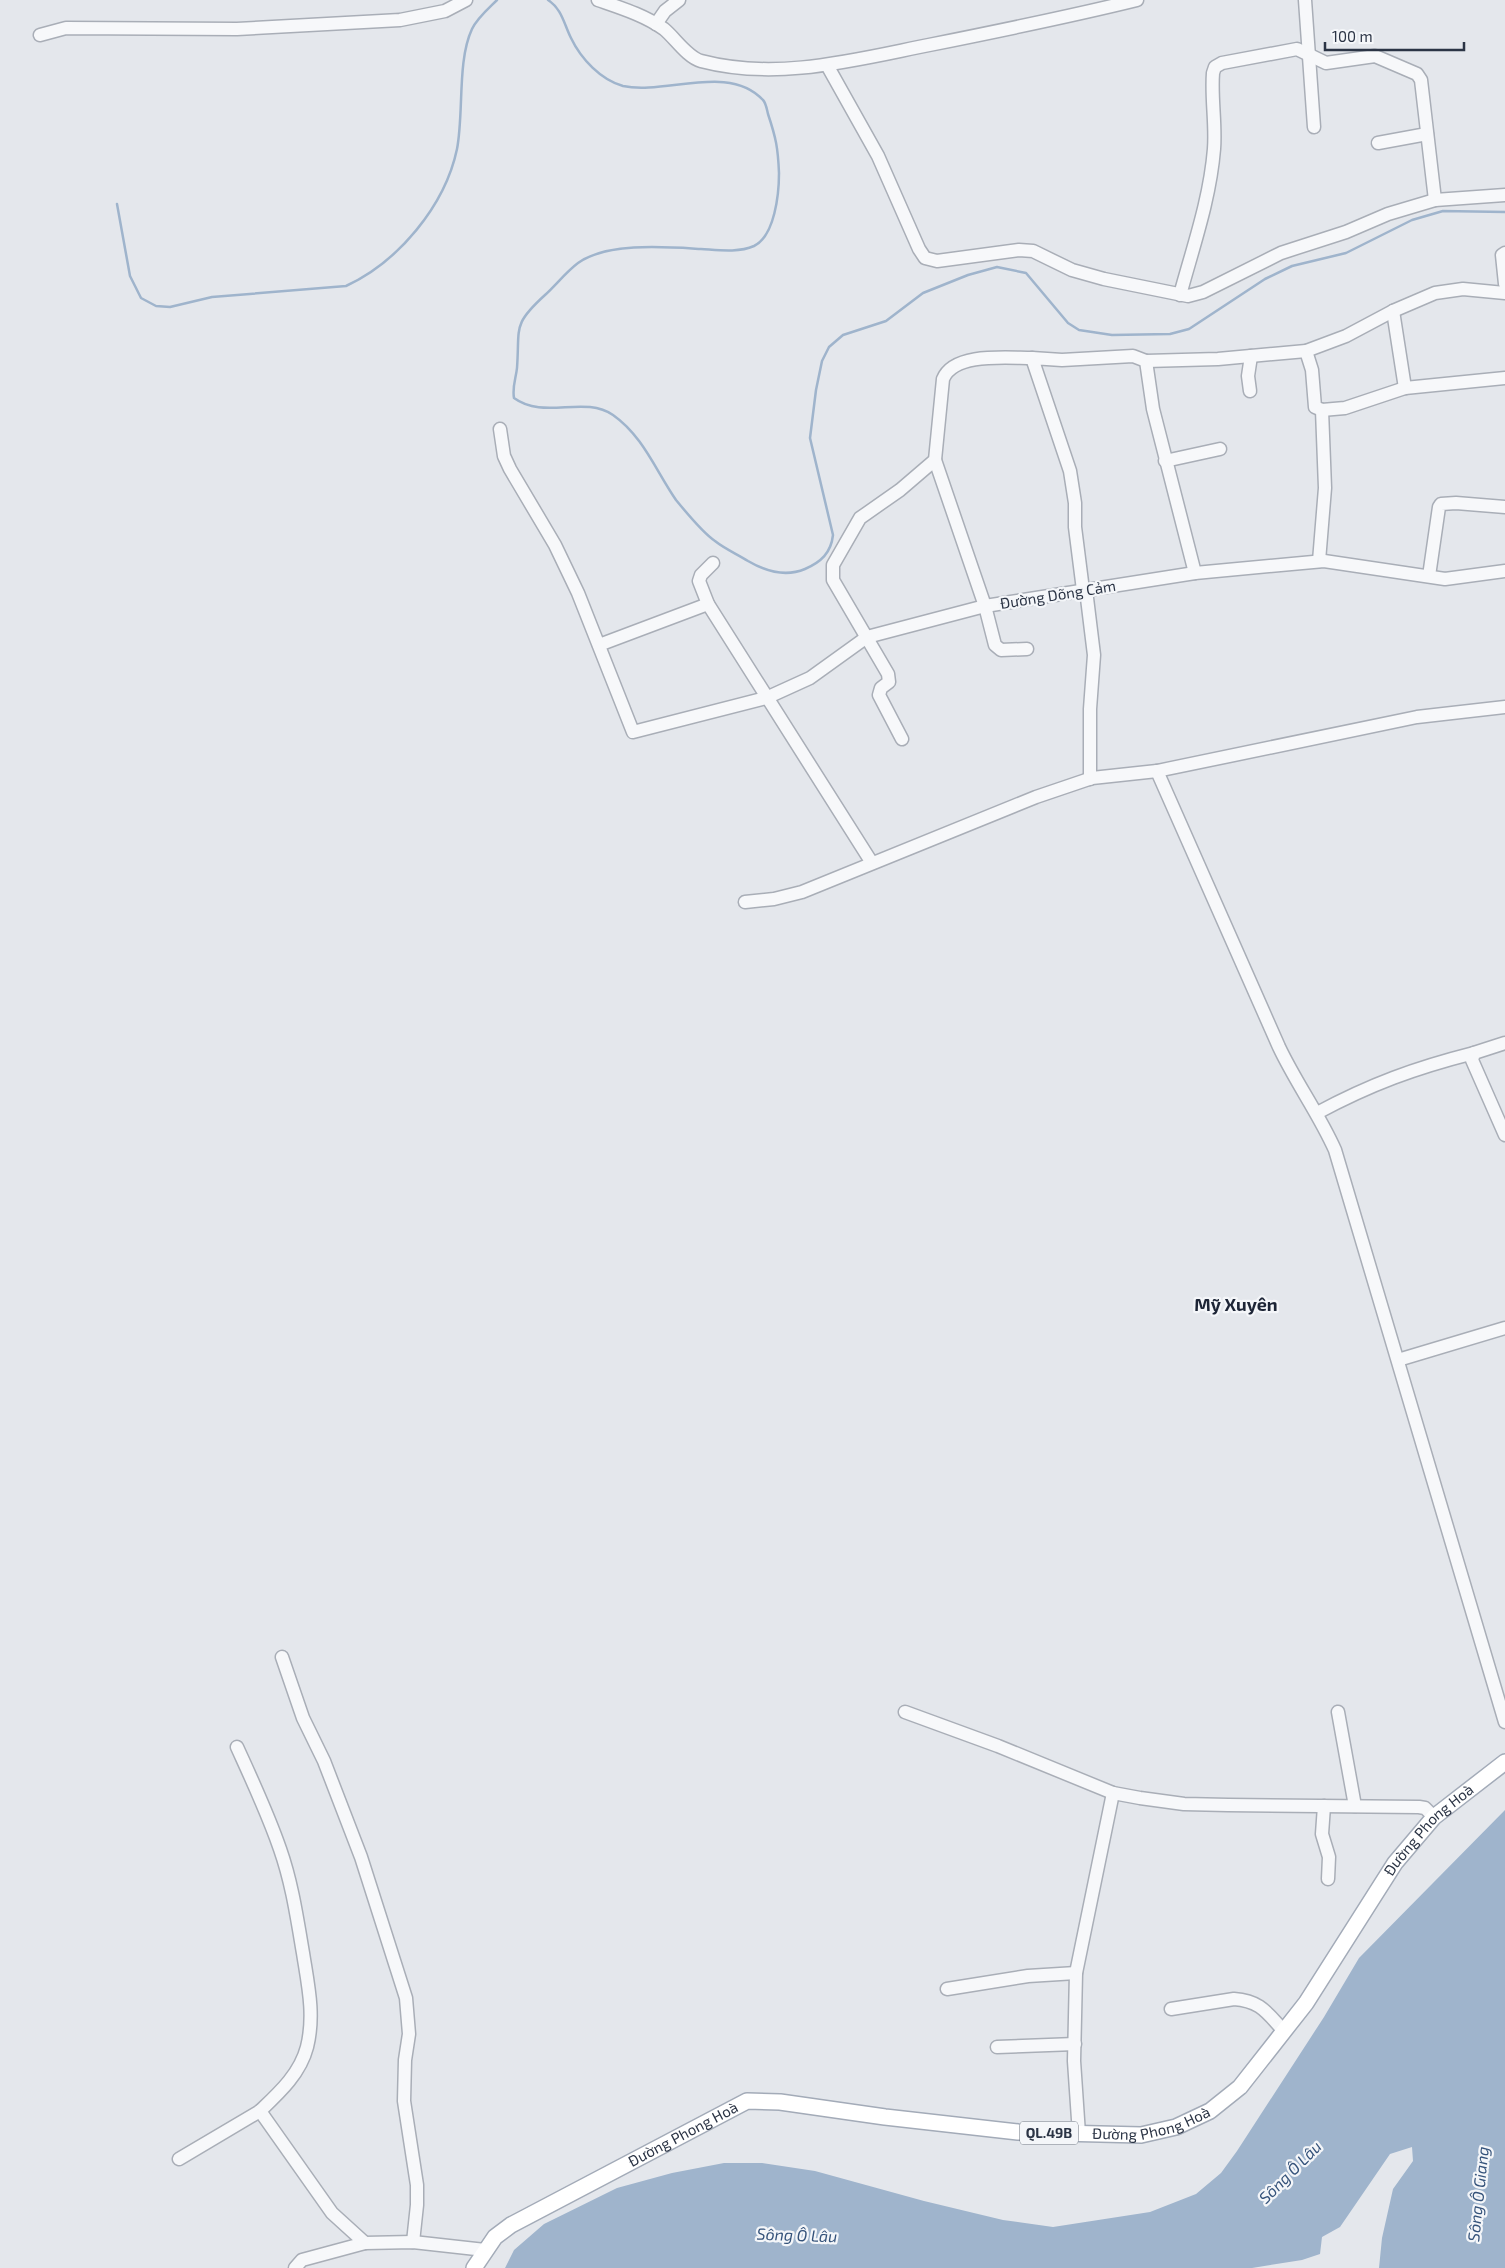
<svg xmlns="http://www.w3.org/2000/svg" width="1505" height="2268" font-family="'Exo 2',sans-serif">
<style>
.water{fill:#9fb4cc}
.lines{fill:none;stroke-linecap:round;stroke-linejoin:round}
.stream{stroke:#9fb4cc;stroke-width:2.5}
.minor-casing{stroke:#a9aeb7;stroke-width:15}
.major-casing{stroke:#a3abb8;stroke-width:18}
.minor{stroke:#f7f8fa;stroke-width:12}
.major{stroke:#fff;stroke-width:15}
.labels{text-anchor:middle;stroke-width:4.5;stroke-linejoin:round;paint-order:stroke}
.shield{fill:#f4f6f9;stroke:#676e7b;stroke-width:1}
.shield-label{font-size:14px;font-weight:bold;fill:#2b3445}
.street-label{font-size:15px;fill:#2b3445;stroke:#f4f6f9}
.water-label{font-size:16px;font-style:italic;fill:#34527a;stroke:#f4f6f9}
.quarter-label{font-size:18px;font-weight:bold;fill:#1d2536;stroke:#f4f6f9}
</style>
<rect width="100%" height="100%" fill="#e4e7ec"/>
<!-- water -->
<polygon class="water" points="1505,1810 1505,2268 1379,2268 1382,2238 1393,2189 1413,2161 1412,2147 1390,2154 1340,2227 1322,2237 1320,2254 1302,2260 1252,2268 505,2268 514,2250 544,2224 617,2188 672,2173 724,2163 762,2163 815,2171 924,2201 1003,2220 1053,2227 1150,2212 1196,2194 1221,2173 1237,2151 1324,2017 1359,1958"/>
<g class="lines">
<!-- stream -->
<g class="stream">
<path d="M548 0C562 9 564 24 571 38 581 59 601 80 623 86 666 95 729 63 763 100 766 103 767 110 768 114 776 138 778 148 779 173 779 193 775 236 754 246 738 253 718 250 701 249 667 247 607 242 578 263 566 272 556 285 545 295 512 325 520 327 517 368 516 378 512 387 514 398 544 420 584 395 613 415 643 436 656 471 676 500 685 511 703 533 715 541 725 549 737 554 748 561 765 571 786 577 805 569 821 562 831 553 833 535L810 438 816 390 822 361 829 347 843 335 886 321 923 293 968 275 997 267 1026 273 1068 323 1079 330 1112 335 1170 334 1189 329 1265 279 1292 266 1346 253 1412 220 1443 211 1505 212"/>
<path d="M117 204 130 276 141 298 156 306 170 307 212 297 346 286C398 262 445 206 457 149 464 113 457 61 472 29 477 18 489 8 497 0"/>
</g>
<!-- minor casing -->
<g class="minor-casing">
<g id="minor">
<path d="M598 0C621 8 644 15 664 29 675 38 687 57 701 61 777 81 854 60 929 45 999 31 1068 17 1137 0"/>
<polyline points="1305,0 1314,127"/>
<polyline points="656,24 665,11 679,0"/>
<polyline points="40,35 66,28 237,29 400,20 445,11 466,0"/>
<polyline points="827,65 878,156 919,249 925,258 937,261 1019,250 1033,251 1072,270 1104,279 1188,296 1203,292 1281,253 1346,232 1388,214 1435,200 1505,195"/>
<polyline points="1378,143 1427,134"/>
<polyline points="1505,253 1502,255 1505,284"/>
<path d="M1180 295C1193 247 1210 199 1214 149 1216 124 1211 98 1213 73L1215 67 1222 63 1297 49 1326 63 1375 56 1417 74 1421 80 1435 200"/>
<polyline points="1393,311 1405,388"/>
<polyline points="1306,351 1312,370 1315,407 1322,410 1345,408 1405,388 1505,378"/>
<polyline points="1146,361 1218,359 1306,351 1346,336 1393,311 1435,293 1463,289 1505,293"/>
<polyline points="1250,391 1248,376 1251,356"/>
<polyline points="500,429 504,456 510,469 555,545 578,593 633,732 766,698 810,678 867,637 985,606 1195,573 1324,561 1445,579 1505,571"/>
<polyline points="935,460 985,606 995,645 1001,650 1027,649"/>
<polyline points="1165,461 1220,449"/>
<polyline points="1319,561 1325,488 1322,410"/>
<polyline points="713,563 701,575 699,581 708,604 872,863"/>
<polyline points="1429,576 1439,507 1441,504 1456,503 1505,507"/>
<polyline points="1083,590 1075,527 1075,503 1070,471 1032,358 1062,360 1133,356 1146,361 1153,409 1195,573"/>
<polyline points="1086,590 1094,655 1090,709 1090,779"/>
<polyline points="599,645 708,604"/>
<path d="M902 739 879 695 881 688 889 682 888 674 833 580V565L860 518 900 490 935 460 943 379C954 352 1007 358 1032 358"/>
<path d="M1157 771 1279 1047C1296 1083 1319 1114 1335 1150L1505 1722"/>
<polyline points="745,902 774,899 802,892 1036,797 1092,778 1157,771 1417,717 1505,707"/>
<polyline points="1505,1043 1474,1053 1472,1060 1505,1135"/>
<path d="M1317 1113C1371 1084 1415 1068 1474 1053"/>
<polyline points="1398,1360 1505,1328"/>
<polyline points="282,1657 303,1718 324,1761 361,1857 406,1998 409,2034 405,2060 404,2101 417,2185 417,2205 413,2242"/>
<polyline points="905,1712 998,1746 1113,1793 1140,1798 1184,1804 1228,1805 1419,1807 1425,1808 1434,1817"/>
<polyline points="1338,1712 1355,1806"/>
<path d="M237 1747C252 1780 268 1814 280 1849 292 1883 297 1918 303 1953 308 1985 315 2015 307 2047 300 2074 279 2093 260 2111L332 2213 365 2243 413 2242 485 2250"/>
<polyline points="1324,1806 1322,1834 1329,1857 1328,1879"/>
<polyline points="947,1989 1028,1976 1076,1973"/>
<path d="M1171 2009 1234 1999C1261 2001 1267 2013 1284 2031"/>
<polyline points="997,2047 1075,2044"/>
<polyline points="1079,2134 1074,2061 1076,1973 1113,1793"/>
<polyline points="179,2159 260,2111"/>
<polyline points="295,2268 302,2260 365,2243"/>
</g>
</g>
<!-- major casing -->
<g class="major-casing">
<g id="major">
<path id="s1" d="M474 2268 495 2237 511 2225 747 2101 780 2102 885 2117 1018 2132 1141 2135 1176 2127 1210 2111 1240 2087 1306 2003 1395 1863 1434 1817 1505 1762"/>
</g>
</g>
<!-- minor -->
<use href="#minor" class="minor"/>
<!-- major -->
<use href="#major" class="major"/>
</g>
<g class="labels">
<!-- shield labels -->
<rect class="shield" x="1020" y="2121.5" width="58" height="23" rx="4"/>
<g class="shield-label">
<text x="1049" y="2138">QL.49B</text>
</g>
<!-- street labels -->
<g class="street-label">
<text transform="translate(1058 595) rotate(-9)" y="5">Đường Dõng Cảm</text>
<text dy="5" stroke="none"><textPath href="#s1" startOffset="1152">Đường Phong Hoà</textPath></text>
<text dy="5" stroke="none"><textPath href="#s1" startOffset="732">Đường Phong Hoà</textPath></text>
<text dy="5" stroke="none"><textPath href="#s1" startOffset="252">Đường Phong Hoà</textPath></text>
</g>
<!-- water labels -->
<g class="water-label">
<text transform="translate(1290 2172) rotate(-45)" y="6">Sông Ô Lâu</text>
<text transform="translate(1478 2194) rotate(-84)" y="6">Sông Ô Giang</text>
<text transform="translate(797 2235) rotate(2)" y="6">Sông Ô Lâu</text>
</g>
<!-- quarter labels -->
<g class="quarter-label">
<text x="1236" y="1311">Mỹ Xuyên</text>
</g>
</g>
<!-- scale -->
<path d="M1325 42v8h139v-8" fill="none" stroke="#2b3445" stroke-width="2.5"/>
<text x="1332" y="42" font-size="15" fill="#2b3445" stroke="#f4f6f9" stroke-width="4" paint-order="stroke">100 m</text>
</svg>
